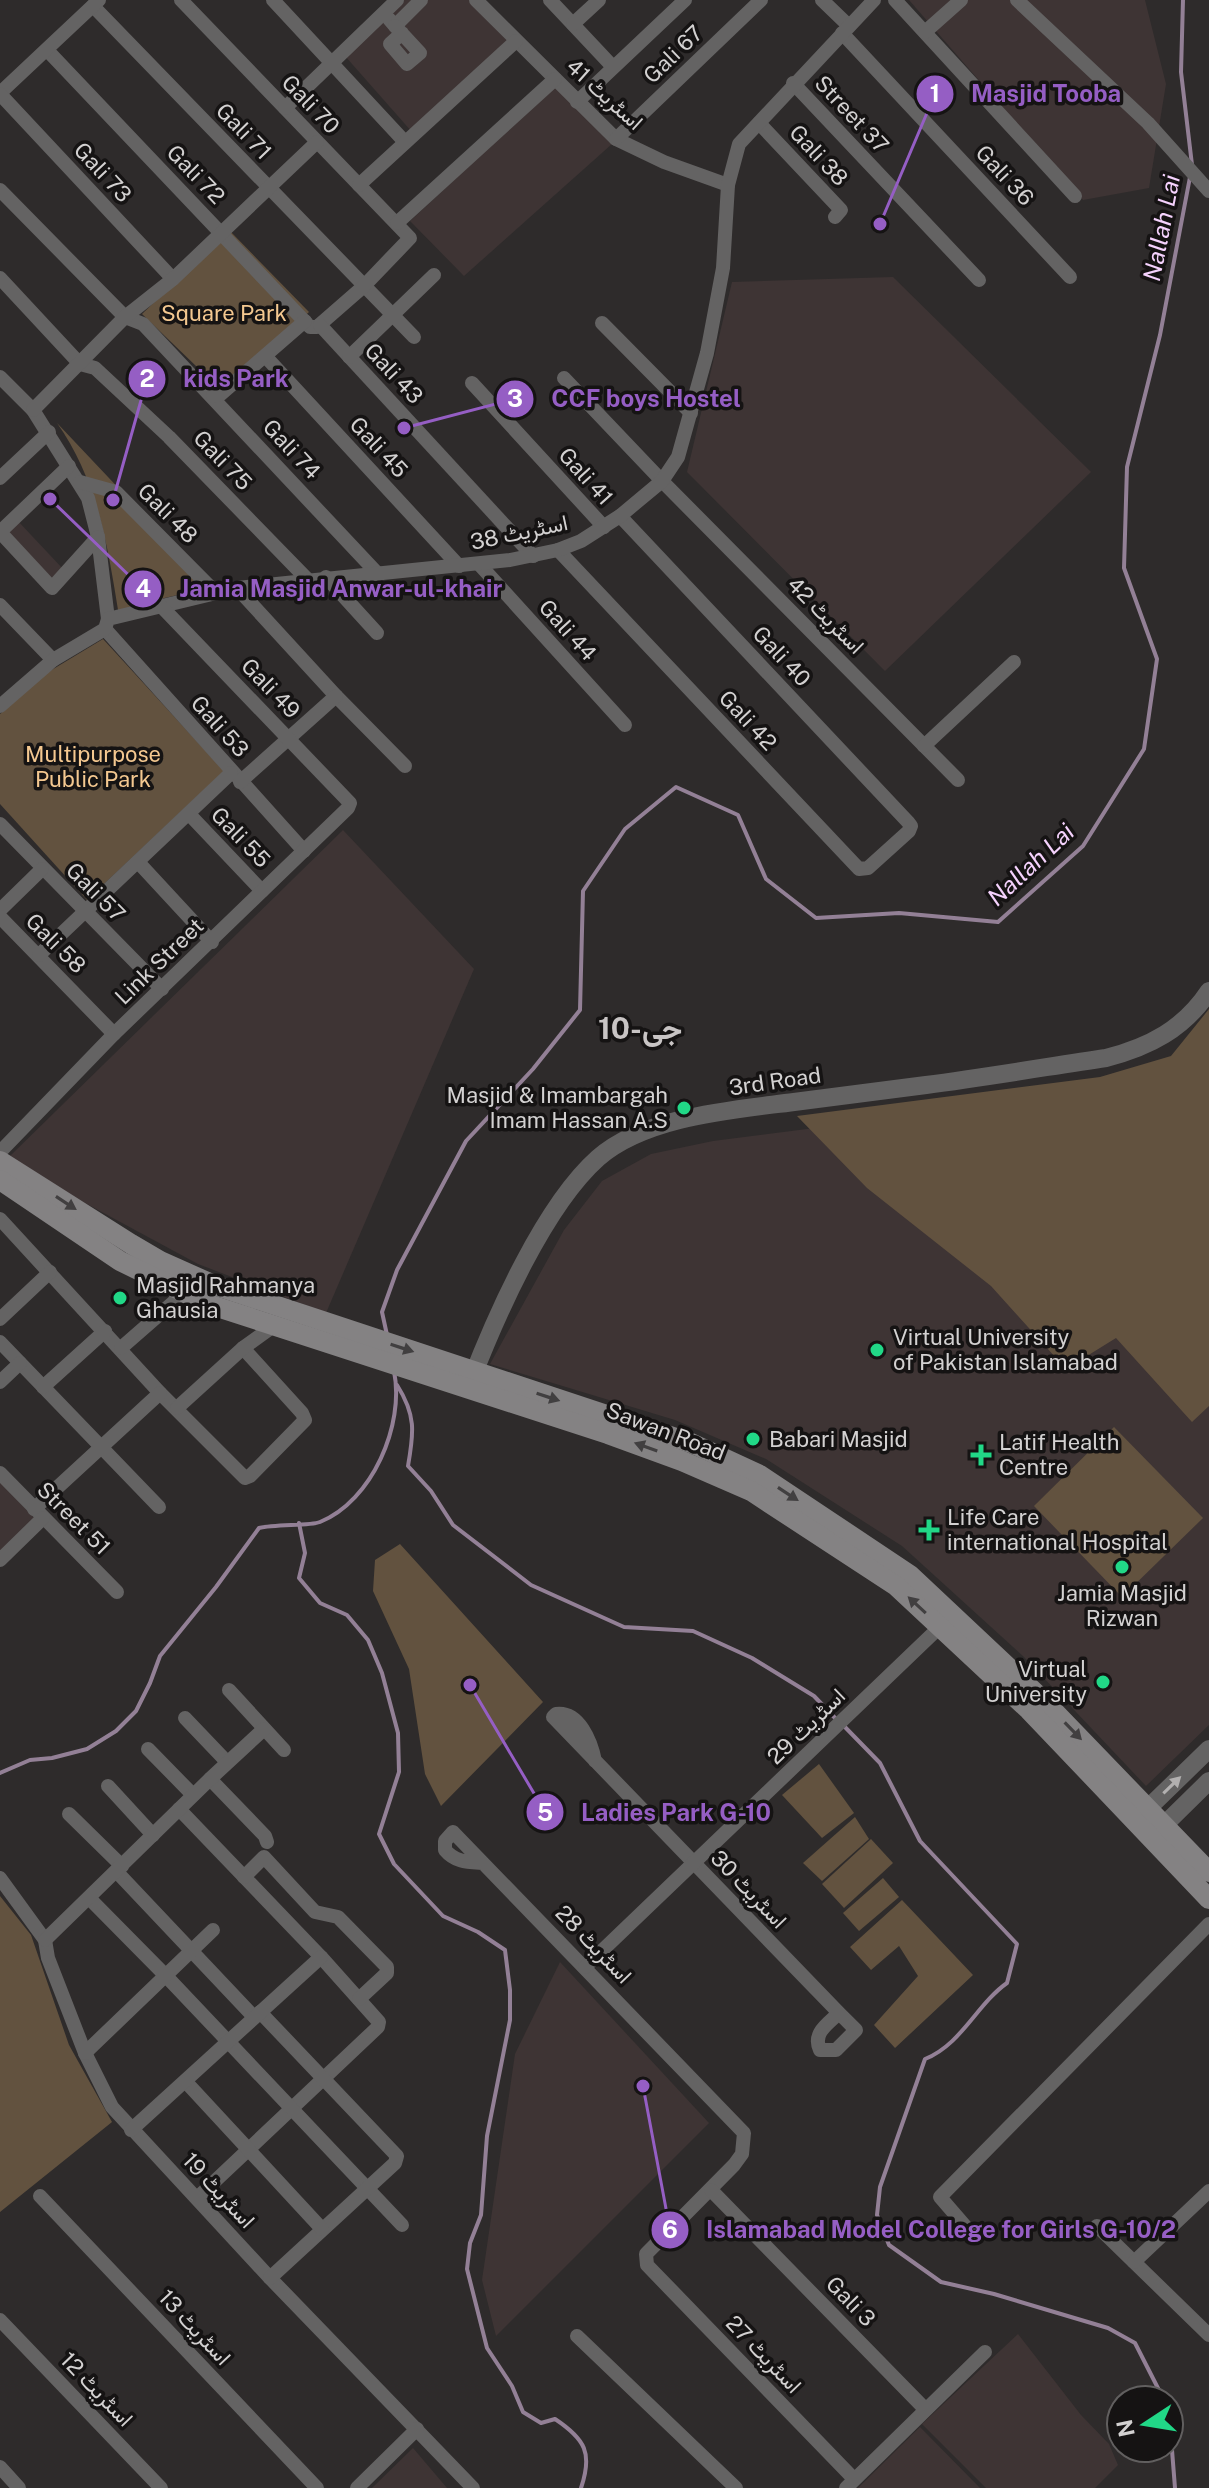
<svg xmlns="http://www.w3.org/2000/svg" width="1209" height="2488" font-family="'Public Sans',Vazirmatn,sans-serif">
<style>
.built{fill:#3e3434}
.green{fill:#62523f}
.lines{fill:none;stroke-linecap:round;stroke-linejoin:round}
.stream{stroke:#938096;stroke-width:4}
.minor{stroke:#646363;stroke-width:14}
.tertiary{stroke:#646363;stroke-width:18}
.secondary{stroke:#848283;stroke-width:20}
.oneway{fill:#413f40}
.oneway2{fill:#b2b0b0}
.poi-dot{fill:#21d887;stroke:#151313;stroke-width:3}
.labels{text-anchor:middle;stroke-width:7;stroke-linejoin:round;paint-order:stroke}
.street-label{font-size:22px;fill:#d3d1d1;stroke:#151313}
.park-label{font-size:22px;fill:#f4c890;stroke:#151313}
.poi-label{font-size:22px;fill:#d3d1d1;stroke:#151313;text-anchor:start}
.water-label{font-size:24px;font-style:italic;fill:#f5d2fd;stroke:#151313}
.district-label{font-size:30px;font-weight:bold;fill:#c8c4c4;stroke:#151313}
.leader{fill:none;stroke:#955ec4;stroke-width:3}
.callout-dot{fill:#955ec4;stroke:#151313;stroke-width:3}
.mark-label{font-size:24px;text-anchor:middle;font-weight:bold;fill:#fff}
.callout-label{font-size:24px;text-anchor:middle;font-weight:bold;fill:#955ec4;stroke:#151313;stroke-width:7;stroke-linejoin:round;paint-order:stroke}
</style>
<rect width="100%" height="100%" fill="#2e2b2b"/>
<!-- built -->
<g class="built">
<polygon points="404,0 480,0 514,38 412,132 345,56"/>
<polygon points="909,0 1145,0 1166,84 1149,188 1083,200"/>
<polygon points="555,86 612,144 464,276 410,221"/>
<polygon points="893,277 1091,472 885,671 687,472 732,282"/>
<polygon points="17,520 63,569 50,580 5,530"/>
<polygon points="343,830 474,969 326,1313 198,1264 74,1197 10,1156"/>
<polygon points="1209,1037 1209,1725 1146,1786 1024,1657 902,1546 766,1459 675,1420 490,1364 564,1230 602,1181 651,1154 713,1141 1105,1091"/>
<polygon points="0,1481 36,1520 0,1555"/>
<polygon points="560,1962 709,2123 496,2336 482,2280 515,2054"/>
<polygon points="1018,2334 1081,2415 1109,2444 1118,2465 1095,2488 986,2488 922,2424"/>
<polygon points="920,2427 980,2488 858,2488"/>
<polygon points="413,2448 447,2488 372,2488"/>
</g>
<!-- green -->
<g class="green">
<polygon points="229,230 309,312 224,393 142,314"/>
<path d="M57 423 212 587 156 600 119 616C108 548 98 481 57 423Z"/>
<polygon points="103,639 224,771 87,900 0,804 0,714 45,674"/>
<polygon points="1209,1009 1209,1406 1192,1422 1116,1338 1066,1369 991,1286 867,1188 797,1116 1100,1077 1171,1056"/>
<polygon points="1114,1427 1203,1518 1122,1597 1034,1506"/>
<polygon points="400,1544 543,1702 441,1806 425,1774 409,1669 373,1591 375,1560"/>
<polygon points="819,1764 854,1813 822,1838 782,1795"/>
<polygon points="855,1817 869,1839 822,1881 803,1863"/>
<polygon points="871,1839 893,1863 844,1908 822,1884"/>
<polygon points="883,1878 899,1897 859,1931 843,1913"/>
<polygon points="0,1896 31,1935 69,2045 112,2122 0,2212"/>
<polygon points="902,1900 973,1975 895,2048 874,2025 918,1976 899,1946 871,1970 850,1947"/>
</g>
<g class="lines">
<!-- stream -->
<g class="stream">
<polyline points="1183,0 1181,72 1192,165"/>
<polyline points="387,1335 382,1312 397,1270 466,1141 533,1069 580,1010 583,891 625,829 676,787 738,815 766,879 816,918 899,913 998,922 1083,846 1144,749 1157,659 1124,568 1127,467 1160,335 1190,177"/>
<path d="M397 1385C416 1415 414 1432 408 1466L431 1491 453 1525 531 1585 624 1627 693 1631 752 1658 814 1696 836 1719"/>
<path d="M299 1523 305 1553 299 1578 320 1603 347 1615 368 1640 382 1673 398 1733 399 1772 379 1834 394 1864 443 1916 478 1932 505 1950 510 1990V2020L487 2136 481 2215 470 2243 467 2269 487 2348 512 2386 523 2412 541 2423 555 2419C585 2439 593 2453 581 2488"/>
<path d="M843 1725 880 1763 920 1841 1017 1944 1007 1983C977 2004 961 2045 925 2059L880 2187 877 2215 889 2245 941 2282 994 2294 1108 2328 1135 2343 1164 2400"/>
<path d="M0 1773 30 1760 52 1758 87 1749 116 1731 136 1711 150 1683 160 1656 216 1587 259 1528C275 1524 310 1526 320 1522 372 1501 405 1425 394 1371"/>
<polyline points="1169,2412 1175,2488"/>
</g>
<!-- minor -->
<g class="minor">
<polyline points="273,0 404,141"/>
<polyline points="476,0 616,139 664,162 728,185"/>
<polyline points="550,0 613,67"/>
<polyline points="822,0 849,26"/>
<polyline points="895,0 1075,196"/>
<polyline points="1017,0 1148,123 1209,191"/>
<polyline points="93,6 414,337"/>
<polyline points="389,19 395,26 421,0"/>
<polyline points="573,24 599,0"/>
<polyline points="395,26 420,53 407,64 390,44 402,33"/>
<polyline points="925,32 961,0"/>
<polyline points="842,33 1070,277"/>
<polyline points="47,50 310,327 317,327 364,286 410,238 181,0"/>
<polyline points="793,83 979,280"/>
<polyline points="0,93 99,0"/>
<polyline points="0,94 173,279"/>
<polyline points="577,102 685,0"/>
<polyline points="285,108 397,0"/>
<polyline points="759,123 841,210 835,217"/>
<polyline points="616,139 761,0"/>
<polyline points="359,185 516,41"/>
<polyline points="0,190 125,317 143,324 378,574"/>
<polyline points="397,223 555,79"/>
<polyline points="0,278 80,364 95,368 169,437 307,579"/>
<polyline points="602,323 691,413"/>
<polyline points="320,325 533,556"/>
<polyline points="266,357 459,566"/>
<polyline points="349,357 434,275"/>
<polyline points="0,377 33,410 88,498 98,537 108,619"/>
<polyline points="564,378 662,481 958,780"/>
<polyline points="472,383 604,527"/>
<polyline points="213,396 221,394 305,321"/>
<polyline points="33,410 125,317 173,279 317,142"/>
<polyline points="69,466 0,532 52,588 98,537"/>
<polyline points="0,478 49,432"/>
<polyline points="80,482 116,492 215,592"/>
<polyline points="558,550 859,869 868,868 909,831 911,826 908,822 620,516"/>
<polyline points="479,564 625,725"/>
<polyline points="326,577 377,633"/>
<polyline points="237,588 336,696 405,766"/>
<polyline points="0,605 53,660"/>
<polyline points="105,629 304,851"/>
<polyline points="0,706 53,660 105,629 108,619 237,588 510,560 558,550 581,541 620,516 662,481 678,457 707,353 723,268 728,185 739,144 874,0"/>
<polyline points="924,746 1014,662"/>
<polyline points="240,782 336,696"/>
<polyline points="189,814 262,891"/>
<polyline points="0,824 162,989"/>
<polyline points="138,862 212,942"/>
<polyline points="0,910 42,869"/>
<polyline points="0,917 114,1034"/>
<polyline points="39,955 231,773"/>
<polyline points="0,1152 114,1034 348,808 350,803 160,605"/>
<polyline points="0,1219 160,1393 245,1478 250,1476 305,1420 302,1413 243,1348"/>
<polyline points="0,1319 50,1272"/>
<polyline points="0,1342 159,1507"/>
<polyline points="121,1348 184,1293"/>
<polyline points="0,1382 20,1363"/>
<polyline points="43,1387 105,1331"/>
<polyline points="177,1408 243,1348 272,1327"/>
<polyline points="0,1473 117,1592"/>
<polyline points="34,1509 160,1393"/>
<polyline points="0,1560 43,1518"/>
<polyline points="229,1690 284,1750"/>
<polyline points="185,1718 227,1762"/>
<polyline points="148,1749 193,1795"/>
<path d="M595 1761C591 1741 579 1711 556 1714L553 1717 839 2013 856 2030 836 2050H820C812 2033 828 2024 839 2013"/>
<polyline points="210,1779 265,1836 267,1842"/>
<polyline points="108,1786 153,1835"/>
<polyline points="179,1809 321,1957 379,2022 378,2027 197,2198"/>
<polyline points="69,1814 122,1866"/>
<path d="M482 1863C467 1862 455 1862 445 1850V1841L453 1832 744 2133 742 2154 734 2165 646 2254 647 2265 854 2479"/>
<polyline points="116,1871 254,2017"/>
<polyline points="244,1877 264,1857 315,1912 338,1917 387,1967 387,1973 359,1999"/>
<polyline points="0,1878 45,1940 48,1958 85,2053 112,2107 270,2278 473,2488"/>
<polyline points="89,1898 166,1976 402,2225"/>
<polyline points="45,1940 210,1779 264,1729"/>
<polyline points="585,1967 946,1621"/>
<polyline points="260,2012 397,2156 395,2163 270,2278"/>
<polyline points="85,2053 213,1930"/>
<polyline points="186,2082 322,2229"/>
<polyline points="131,2130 321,1957"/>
<polyline points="711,2190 925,2409"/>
<polyline points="40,2196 317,2488"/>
<polyline points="1097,2226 1209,2335"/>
<polyline points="972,2234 940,2197 1209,1924"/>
<polyline points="1134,2262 1209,2191"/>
<polyline points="0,2320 161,2488"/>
<polyline points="577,2336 736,2488"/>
<polyline points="0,2467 19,2488"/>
<polyline points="357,2488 417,2429"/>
<polyline points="846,2488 985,2352"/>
</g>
<!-- tertiary -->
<g class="tertiary">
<path d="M470 1383C496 1316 544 1206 598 1158 646 1116 733 1110 794 1102 838 1096 882 1091 926 1085 986 1077 1046 1067 1106 1058 1149 1047 1184 1029 1209 991"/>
<polyline points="1139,1817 1209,1749"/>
<polyline points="1154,1835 1209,1781"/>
</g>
<!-- secondary -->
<g class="secondary">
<polyline points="0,1161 131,1244 160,1261 214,1285 691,1443 760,1475 910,1575 1043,1700 1209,1872"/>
<polyline points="0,1180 120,1261 208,1304 608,1434 682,1461 751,1491 896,1586 1029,1710 1209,1899"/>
</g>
</g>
<!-- one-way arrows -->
<defs><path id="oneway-solid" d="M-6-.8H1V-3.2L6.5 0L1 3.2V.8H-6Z" transform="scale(2)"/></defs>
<g class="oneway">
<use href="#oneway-solid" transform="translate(66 1203) rotate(33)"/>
<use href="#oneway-solid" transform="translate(402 1348) rotate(18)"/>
<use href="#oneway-solid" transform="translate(548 1397) rotate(18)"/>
<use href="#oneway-solid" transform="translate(646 1447) rotate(-160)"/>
<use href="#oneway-solid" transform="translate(788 1494) rotate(33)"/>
<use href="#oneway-solid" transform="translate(917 1605) rotate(-137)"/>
<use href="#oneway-solid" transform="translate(1073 1731) rotate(46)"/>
</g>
<use class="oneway2" href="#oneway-solid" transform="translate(1172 1785) rotate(-44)"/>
<!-- markers -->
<g class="poi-dot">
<circle cx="684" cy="1108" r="8"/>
<circle cx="120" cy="1298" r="8"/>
<circle cx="877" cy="1350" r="8"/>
<circle cx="753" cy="1439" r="8"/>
<path d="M977 1443h8v8h8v8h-8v8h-8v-8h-8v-8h8z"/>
<path d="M925 1518h8v8h8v8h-8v8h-8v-8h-8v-8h8z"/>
<circle cx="1122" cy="1567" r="8"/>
<circle cx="1103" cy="1682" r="8"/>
</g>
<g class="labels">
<!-- street labels -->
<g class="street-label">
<text transform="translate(673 54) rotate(-44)" y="8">Gali 67</text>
<text transform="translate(605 94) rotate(42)" y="8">اسٹریٹ 41</text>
<text transform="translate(311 104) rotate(46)" y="8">Gali 70</text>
<text transform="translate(852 114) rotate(47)" y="8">Street 37</text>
<text transform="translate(244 131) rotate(46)" y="8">Gali 71</text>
<text transform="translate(819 155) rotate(47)" y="8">Gali 38</text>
<text transform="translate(103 172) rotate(47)" y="8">Gali 73</text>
<text transform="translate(196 174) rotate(46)" y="8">Gali 72</text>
<text transform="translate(1005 175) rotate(47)" y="8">Gali 36</text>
<text transform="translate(394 373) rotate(47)" y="8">Gali 43</text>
<text transform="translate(379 447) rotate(47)" y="8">Gali 45</text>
<text transform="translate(292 449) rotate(47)" y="8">Gali 74</text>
<text transform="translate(223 460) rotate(46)" y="8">Gali 75</text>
<text transform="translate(586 476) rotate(48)" y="8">Gali 41</text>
<text transform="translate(168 513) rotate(45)" y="8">Gali 48</text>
<text transform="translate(519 532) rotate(-12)" y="8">اسٹریٹ 38</text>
<text transform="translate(826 615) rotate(45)" y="8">اسٹریٹ 42</text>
<text transform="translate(568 630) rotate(48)" y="8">Gali 44</text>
<text transform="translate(782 656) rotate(47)" y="8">Gali 40</text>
<text transform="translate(271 688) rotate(46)" y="8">Gali 49</text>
<text transform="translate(748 720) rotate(47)" y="8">Gali 42</text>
<text transform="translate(220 726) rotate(48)" y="8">Gali 53</text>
<text transform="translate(241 837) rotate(46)" y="8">Gali 55</text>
<text transform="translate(96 892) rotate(45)" y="8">Gali 57</text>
<text transform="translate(56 943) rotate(45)" y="8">Gali 58</text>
<text transform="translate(159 961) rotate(-44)" y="8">Link Street</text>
<text transform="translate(775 1081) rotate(-8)" y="8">3rd Road</text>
<text transform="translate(666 1431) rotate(21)" y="8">Sawan Road</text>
<text transform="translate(74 1518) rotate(45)" y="8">Street 51</text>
<text transform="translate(806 1726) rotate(-44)" y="8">اسٹریٹ 29</text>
<text transform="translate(749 1889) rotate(46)" y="8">اسٹریٹ 30</text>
<text transform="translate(594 1944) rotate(46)" y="8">اسٹریٹ 28</text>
<text transform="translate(219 2190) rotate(47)" y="8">اسٹریٹ 19</text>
<text transform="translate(851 2301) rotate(46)" y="8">Gali 3</text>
<text transform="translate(195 2327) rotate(47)" y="8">اسٹریٹ 13</text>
<text transform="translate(764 2354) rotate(46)" y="8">اسٹریٹ 27</text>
<text transform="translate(97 2389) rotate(46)" y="8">اسٹریٹ 12</text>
</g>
<!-- park labels -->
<g class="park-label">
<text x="224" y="321">Square Park</text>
<text x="93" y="762">Multipurpose<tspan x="93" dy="25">Public Park</tspan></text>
</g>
<!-- poi labels -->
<g class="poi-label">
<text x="668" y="1103" text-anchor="end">Masjid &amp; Imambargah<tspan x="668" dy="25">Imam Hassan A.S</tspan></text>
<text x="136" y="1293">Masjid Rahmanya<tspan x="136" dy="25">Ghausia</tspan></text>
<text x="893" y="1345">Virtual University<tspan x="893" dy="25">of Pakistan Islamabad</tspan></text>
<text x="769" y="1447">Babari Masjid</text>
<text x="999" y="1450">Latif Health<tspan x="999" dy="25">Centre</tspan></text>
<text x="947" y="1525">Life Care<tspan x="947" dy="25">international Hospital</tspan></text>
<text x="1122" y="1601" text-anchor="middle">Jamia Masjid<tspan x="1122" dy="25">Rizwan</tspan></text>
<text x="1087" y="1677" text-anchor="end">Virtual<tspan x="1087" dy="25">University</tspan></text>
</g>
<!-- water labels -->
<g class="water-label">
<text transform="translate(1162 228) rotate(-79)" y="8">Nallah Lai</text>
<text transform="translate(1031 865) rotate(-43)" y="8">Nallah Lai</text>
</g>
<!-- district labels -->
<g class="district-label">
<text x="640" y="1039">جی-10</text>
</g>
</g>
<!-- callouts -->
<path class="leader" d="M880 224L935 94M113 500L147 379M404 428L515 399M50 499L143 589M470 1685L545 1812M643 2086L670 2230"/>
<g class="callout-dot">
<circle cx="880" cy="224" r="8"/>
<circle cx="113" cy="500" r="8"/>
<circle cx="404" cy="428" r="8"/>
<circle cx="50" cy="499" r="8"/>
<circle cx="470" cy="1685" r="8"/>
<circle cx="643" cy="2086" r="8"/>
<circle cx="935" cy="94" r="20"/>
<circle cx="147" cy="379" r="20"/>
<circle cx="515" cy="399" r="20"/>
<circle cx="143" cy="589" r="20"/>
<circle cx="545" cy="1812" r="20"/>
<circle cx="670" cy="2230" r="20"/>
</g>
<g class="mark-label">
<text x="935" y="102">1</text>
<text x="147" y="387">2</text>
<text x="515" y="407">3</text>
<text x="143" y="597">4</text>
<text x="545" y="1821">5</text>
<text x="670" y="2238">6</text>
</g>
<g class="callout-label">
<text x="1046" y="102">Masjid Tooba</text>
<text x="236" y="387">kids Park</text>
<text x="646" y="407">CCF boys Hostel</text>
<text x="341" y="597">Jamia Masjid Anwar-ul-khair</text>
<text x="676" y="1821">Ladies Park G-10</text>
<text x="941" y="2238">Islamabad Model College for Girls G-10/2</text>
</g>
<!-- north arrow -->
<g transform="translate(1145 2424) rotate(258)"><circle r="38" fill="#151313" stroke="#615f5f" stroke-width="2"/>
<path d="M0-6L14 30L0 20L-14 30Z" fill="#21d887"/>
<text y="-12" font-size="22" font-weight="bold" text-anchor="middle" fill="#d3d1d1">N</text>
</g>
</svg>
